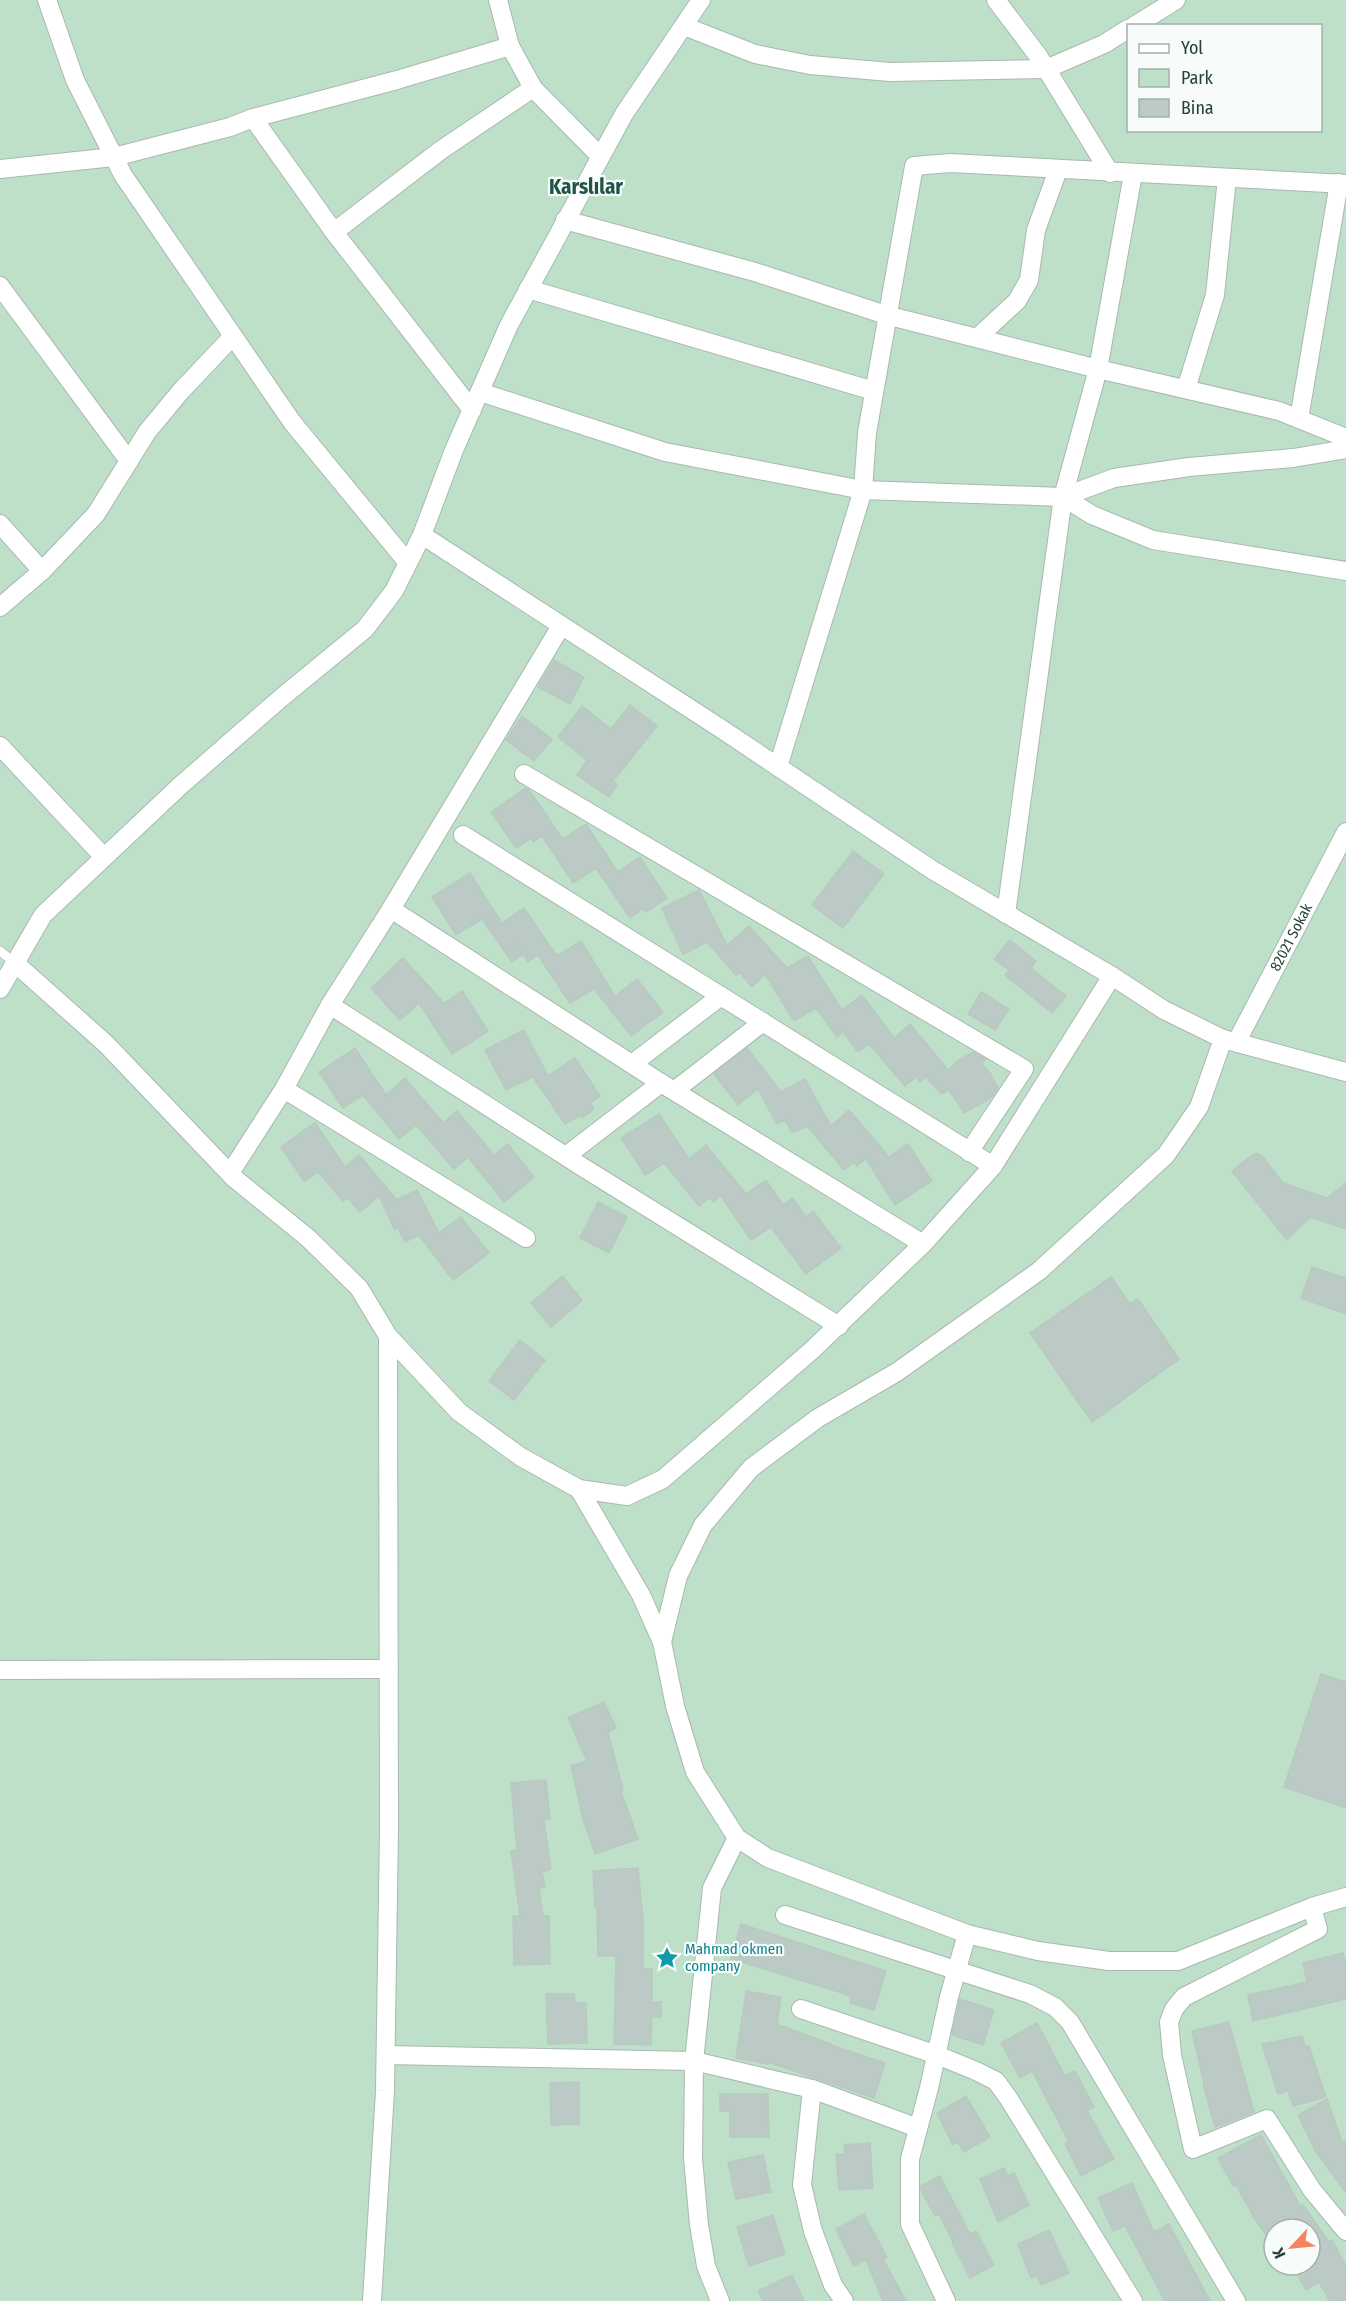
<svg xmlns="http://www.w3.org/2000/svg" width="1346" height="2301" font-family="'Fira Sans Condensed',sans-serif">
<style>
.green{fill:#bfe0c8;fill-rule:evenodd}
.building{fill:#bbcac4;stroke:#b8c9c2;stroke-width:1.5}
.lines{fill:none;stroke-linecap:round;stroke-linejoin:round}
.lane-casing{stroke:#a8b8b2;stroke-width:10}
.street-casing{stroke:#a8b8b2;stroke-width:20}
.secondary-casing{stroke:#a4bbb3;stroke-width:20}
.lane{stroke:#fff;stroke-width:9}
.street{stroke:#fff;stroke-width:18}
.secondary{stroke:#fff;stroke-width:18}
.labels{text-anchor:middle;stroke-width:4.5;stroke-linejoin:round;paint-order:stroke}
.street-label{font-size:15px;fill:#24423a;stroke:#f7fbf9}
.culture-label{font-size:15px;fill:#0d838f;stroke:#f7fbf9;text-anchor:start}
.district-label{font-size:21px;font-weight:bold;fill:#1f5548;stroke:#f7fbf9}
</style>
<rect width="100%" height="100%" fill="#e6efeb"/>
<!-- green -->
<path class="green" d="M0 0H1346V2301H0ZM1128 26H1320V130H1128ZM1274 2229H1310V2265H1274Z"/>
<!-- building -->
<g class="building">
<polygon points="554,660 584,677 570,704 538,687"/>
<polygon points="630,705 657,726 613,781 617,785 609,797 577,775 587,760 558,737 582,706 611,729"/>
<polygon points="522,716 552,739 534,761 506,740"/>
<polygon points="526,788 529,790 563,839 586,824 618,872 640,857 667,898 646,912 643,909 630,918 596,868 573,883 542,836 533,842 531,838 516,848 491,812"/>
<polygon points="853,851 884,874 843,928 812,905"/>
<polygon points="470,873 502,923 524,908 557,956 581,941 615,996 637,979 663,1012 631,1036 594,989 570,1003 538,955 528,962 514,941 522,955 512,962 482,919 456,935 432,897"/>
<polygon points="699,890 727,945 749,926 787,968 808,956 842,1010 862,995 894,1038 910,1024 948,1070 959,1060 973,1052 986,1059 981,1064 990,1073 998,1088 991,1098 964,1113 949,1090 942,1094 926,1077 920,1082 916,1077 905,1086 869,1044 858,1052 843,1032 837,1037 816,1008 794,1021 765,974 752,987 740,973 736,975 707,942 683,954 662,908"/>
<polygon points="1010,940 1036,961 1031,968 1066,996 1052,1013 1005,975 1009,970 994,959"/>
<polygon points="403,958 444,1003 462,991 488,1031 452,1054 419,1003 400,1020 371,988"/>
<polygon points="981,992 1009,1009 995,1030 968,1014"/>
<polygon points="524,1030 548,1076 575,1058 600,1096 590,1103 594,1109 582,1118 580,1115 565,1124 533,1077 506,1090 485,1050"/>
<polygon points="355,1048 386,1095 405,1078 443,1123 457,1111 494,1155 508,1144 534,1177 504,1202 468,1157 454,1169 416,1125 399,1139 363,1095 343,1108 319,1072"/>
<polygon points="747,1048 781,1092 805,1079 831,1126 849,1110 889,1157 908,1144 932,1181 895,1205 866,1159 857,1166 854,1162 844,1170 807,1126 792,1133 785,1120 777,1124 758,1089 738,1105 714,1074"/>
<polygon points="659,1114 689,1159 706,1145 746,1194 766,1180 783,1205 793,1198 806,1217 813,1211 841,1248 806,1274 771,1227 751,1240 721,1196 713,1202 710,1197 699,1206 664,1163 645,1175 621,1138"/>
<polygon points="315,1123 345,1167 359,1155 397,1200 417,1190 439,1233 461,1217 489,1253 453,1280 419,1235 405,1242 398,1228 395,1230 379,1196 360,1212 347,1197 343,1201 318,1172 304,1181 281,1147"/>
<polygon points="1255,1153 1261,1155 1283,1183 1327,1198 1346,1183 1346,1229 1310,1217 1287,1240 1232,1171"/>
<polygon points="598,1202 627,1217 609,1253 580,1238"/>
<polygon points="1312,1267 1346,1278 1346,1314 1301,1298"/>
<polygon points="562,1276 582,1300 551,1327 531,1303"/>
<polygon points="1111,1277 1130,1304 1138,1299 1179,1359 1092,1422 1030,1333"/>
<polygon points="520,1340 545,1360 514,1400 489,1381"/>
<polygon points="1321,1674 1346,1682 1346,1808 1284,1787"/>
<polygon points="604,1702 616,1728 608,1732 623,1790 621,1791 638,1839 595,1854 583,1819 571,1766 587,1761 568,1718"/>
<polygon points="546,1780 550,1819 544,1820 551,1869 542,1872 545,1887 539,1888 543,1916 549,1916 550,1964 514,1965 513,1916 520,1916 511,1851 517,1850 511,1783"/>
<polygon points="638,1868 643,1919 643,1969 652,1969 652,2002 661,2002 661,2017 652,2017 651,2045 614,2044 616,1956 598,1956 597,1907 595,1907 593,1871"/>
<polygon points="741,1924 886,1971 874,2010 850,2003 852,1997 839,1992 731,1959"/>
<polygon points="1343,1953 1346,1964 1346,1999 1253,2021 1248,1995 1307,1982 1303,1963"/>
<polygon points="746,1991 781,1997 777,2024 831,2044 831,2045 885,2063 874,2098 768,2062 768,2064 736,2058"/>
<polygon points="546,1994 574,1994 575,2003 586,2003 587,2043 548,2044"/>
<polygon points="960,1999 994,2010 983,2045 952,2035"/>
<polygon points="1229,2022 1254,2112 1215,2127 1203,2084 1204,2083 1192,2031"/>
<polygon points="1037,2023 1065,2076 1075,2071 1094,2107 1087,2110 1114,2159 1081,2176 1065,2144 1069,2142 1032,2071 1020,2078 1001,2043"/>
<polygon points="1302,2036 1305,2047 1309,2046 1326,2097 1293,2106 1288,2091 1278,2094 1262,2044"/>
<polygon points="579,2082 579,2124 551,2125 550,2083"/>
<polygon points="720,2094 768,2094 769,2137 730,2137 730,2111 720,2111"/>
<polygon points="966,2096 990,2137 964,2152 958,2142 953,2145 937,2113"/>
<polygon points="1327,2099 1342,2142 1346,2141 1346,2193 1316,2152 1298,2115"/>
<polygon points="1261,2135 1301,2207 1303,2205 1329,2242 1332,2240 1346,2266 1346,2301 1330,2301 1319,2282 1306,2290 1292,2265 1310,2265 1310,2229 1274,2229 1274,2246 1256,2221 1236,2185 1233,2186 1218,2158"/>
<polygon points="870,2143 873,2188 839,2190 836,2154 845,2154 844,2145"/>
<polygon points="763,2155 771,2192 736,2199 728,2162"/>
<polygon points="1004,2168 1008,2176 1014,2173 1029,2205 998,2222 980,2179"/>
<polygon points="940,2176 970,2234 976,2231 994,2265 970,2278 952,2243 953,2242 939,2214 935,2216 921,2190 921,2186"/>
<polygon points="1132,2183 1154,2232 1169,2224 1210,2301 1165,2301 1125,2226 1113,2231 1098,2198"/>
<polygon points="864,2214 887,2258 883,2259 906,2301 883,2301 866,2260 854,2266 836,2229"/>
<polygon points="773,2215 785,2254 749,2266 737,2227"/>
<polygon points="1049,2230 1069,2273 1041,2285 1037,2275 1031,2278 1018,2244"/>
<polygon points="792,2275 804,2301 763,2301 758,2291"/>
</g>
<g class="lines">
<!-- lane casing -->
<g class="lane-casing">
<polyline id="lane" points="0,951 15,963"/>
</g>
<!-- street casing -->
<g class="street-casing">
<g id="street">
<polyline points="47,0 75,80 123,175 292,422 408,563"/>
<polyline points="498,0 510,46 533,88 600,156"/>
<polyline points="996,0 1039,57 1110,173"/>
<polyline points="684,26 755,54 810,65 890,72 1046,69 1104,44 1128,29"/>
<polyline points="1134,26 1176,0"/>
<polyline points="253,118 334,232 472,410"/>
<polyline points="0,169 114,157 230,127 253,118 397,80 510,46"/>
<polyline points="565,220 755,272 886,315 1098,369 1279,411 1346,438"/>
<polyline points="334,232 441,150 533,88"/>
<polyline points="0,286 129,461"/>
<polyline points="528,289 874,391"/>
<polyline points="977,338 1017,301 1029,280 1036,230 1058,170"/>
<polyline points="1186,389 1215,295 1227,178"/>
<polyline points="480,392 665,452 863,490 1063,497 1114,478 1189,467 1293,458 1346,449"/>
<polyline points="1299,419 1339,183"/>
<polyline points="1063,497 1092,515 1153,540 1346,571"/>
<polyline points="0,524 42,571"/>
<polyline points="422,535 720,728 934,871 1112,976 1164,1010 1223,1039 1346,1072"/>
<polyline points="0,607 42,571 96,514 147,432 181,391 233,336"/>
<polyline points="561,626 391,909 330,1005 584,1168 839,1326"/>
<polyline points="0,746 104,857"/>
<polyline points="778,767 863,490 867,433 914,166 950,163 1346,184"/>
<polyline points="524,774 1024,1069 969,1152"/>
<polyline points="463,835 993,1166"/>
<polyline points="391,909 661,1083 923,1244"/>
<polyline points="1006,914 1063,497 1098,369 1133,174"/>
<polyline points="15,963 106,1044 234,1178 308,1238 359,1288 388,1336 459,1412 521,1457 579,1489 627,1496 663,1479 811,1351 923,1244 993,1166 1112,976"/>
<path id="s1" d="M1237 1041 1346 832"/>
<polyline points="632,1064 721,996"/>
<polyline points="284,1089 526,1238"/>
<polyline points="674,1091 763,1022"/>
<polyline points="566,1156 661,1083"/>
<polyline points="230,1173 284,1089 330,1005"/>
<polyline points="579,1489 641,1595 662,1642 675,1706 695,1772 737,1838 768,1858 967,1934 1038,1951 1109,1961 1178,1961 1312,1907 1346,1897"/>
<polyline points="662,1642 678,1576 703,1525 751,1468 818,1418 897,1372 1039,1271 1166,1155 1199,1107 1223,1039"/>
<polyline points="0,1670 389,1669"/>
<polyline points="1312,1907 1318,1929 1184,1997 1174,2009 1169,2022 1172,2055 1193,2149 1267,2119 1312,2190 1346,2231"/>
<polyline points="785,1915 1030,1994 1055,2007 1070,2022 1236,2301"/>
<polyline points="801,2009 937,2055 976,2071 996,2081 1009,2099 1133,2301"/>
<polyline points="386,2055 694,2061 812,2089 918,2128"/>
<polyline points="812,2089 802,2185 813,2231 833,2285 844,2301"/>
<polyline points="372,2301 385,2091 389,1829 388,1336"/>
<polyline points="720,2301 706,2266 699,2225 693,2158 694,2061 712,1888 737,1838"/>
<polyline points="946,2301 910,2224 910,2159 929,2088 949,1997 967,1934"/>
</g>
</g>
<!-- secondary casing -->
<g class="secondary-casing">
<polyline id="secondary" points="0,989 43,915 181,785 281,698 365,629 394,591 422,535 454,450 509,325 624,114 701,0"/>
</g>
<!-- lane -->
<use href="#lane" class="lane"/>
<!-- street -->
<use href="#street" class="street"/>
<!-- secondary -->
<use href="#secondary" class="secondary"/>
</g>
<!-- icons -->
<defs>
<g id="sight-bare" transform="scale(1.8)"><path d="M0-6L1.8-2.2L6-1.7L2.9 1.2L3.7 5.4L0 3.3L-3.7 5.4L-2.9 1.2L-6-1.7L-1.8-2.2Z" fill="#0f9aa8" stroke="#f7fbf9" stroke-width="2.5" paint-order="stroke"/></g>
</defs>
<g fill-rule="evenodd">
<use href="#sight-bare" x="667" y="1958"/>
</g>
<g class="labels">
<!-- street labels -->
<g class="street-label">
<text dy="5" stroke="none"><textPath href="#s1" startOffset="117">82021 Sokak</textPath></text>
</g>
<!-- culture labels -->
<g class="culture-label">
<text x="685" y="1954">Mahmad okmen<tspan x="685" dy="17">company</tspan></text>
</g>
<!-- district labels -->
<g class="district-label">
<text x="586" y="194">Karslılar</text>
</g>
</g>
<!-- legend -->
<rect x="1127" y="24" width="195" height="108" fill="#f7fbf9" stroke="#a3b1ad" stroke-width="1.5"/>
<rect x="1139" y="44" width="30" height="9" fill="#ffffff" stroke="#a3b1ad" stroke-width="1.5"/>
<text x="1181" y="54" font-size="18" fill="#24423a">Yol</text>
<rect x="1139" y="69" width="30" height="18" fill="#bfe0c8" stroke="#a3b1ad" stroke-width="1.5"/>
<text x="1181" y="84" font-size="18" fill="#24423a">Park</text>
<rect x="1139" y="99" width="30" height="18" fill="#bbcac4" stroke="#a3b1ad" stroke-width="1.5"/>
<text x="1181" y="114" font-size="18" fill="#24423a">Bina</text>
<!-- north arrow -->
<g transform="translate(1292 2247) rotate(244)"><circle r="28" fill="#f7fbf9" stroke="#a3b1ad" stroke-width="1.5"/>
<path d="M0-4.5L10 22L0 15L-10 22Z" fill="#f4845f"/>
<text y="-9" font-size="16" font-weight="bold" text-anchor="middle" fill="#24423a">K</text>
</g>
</svg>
